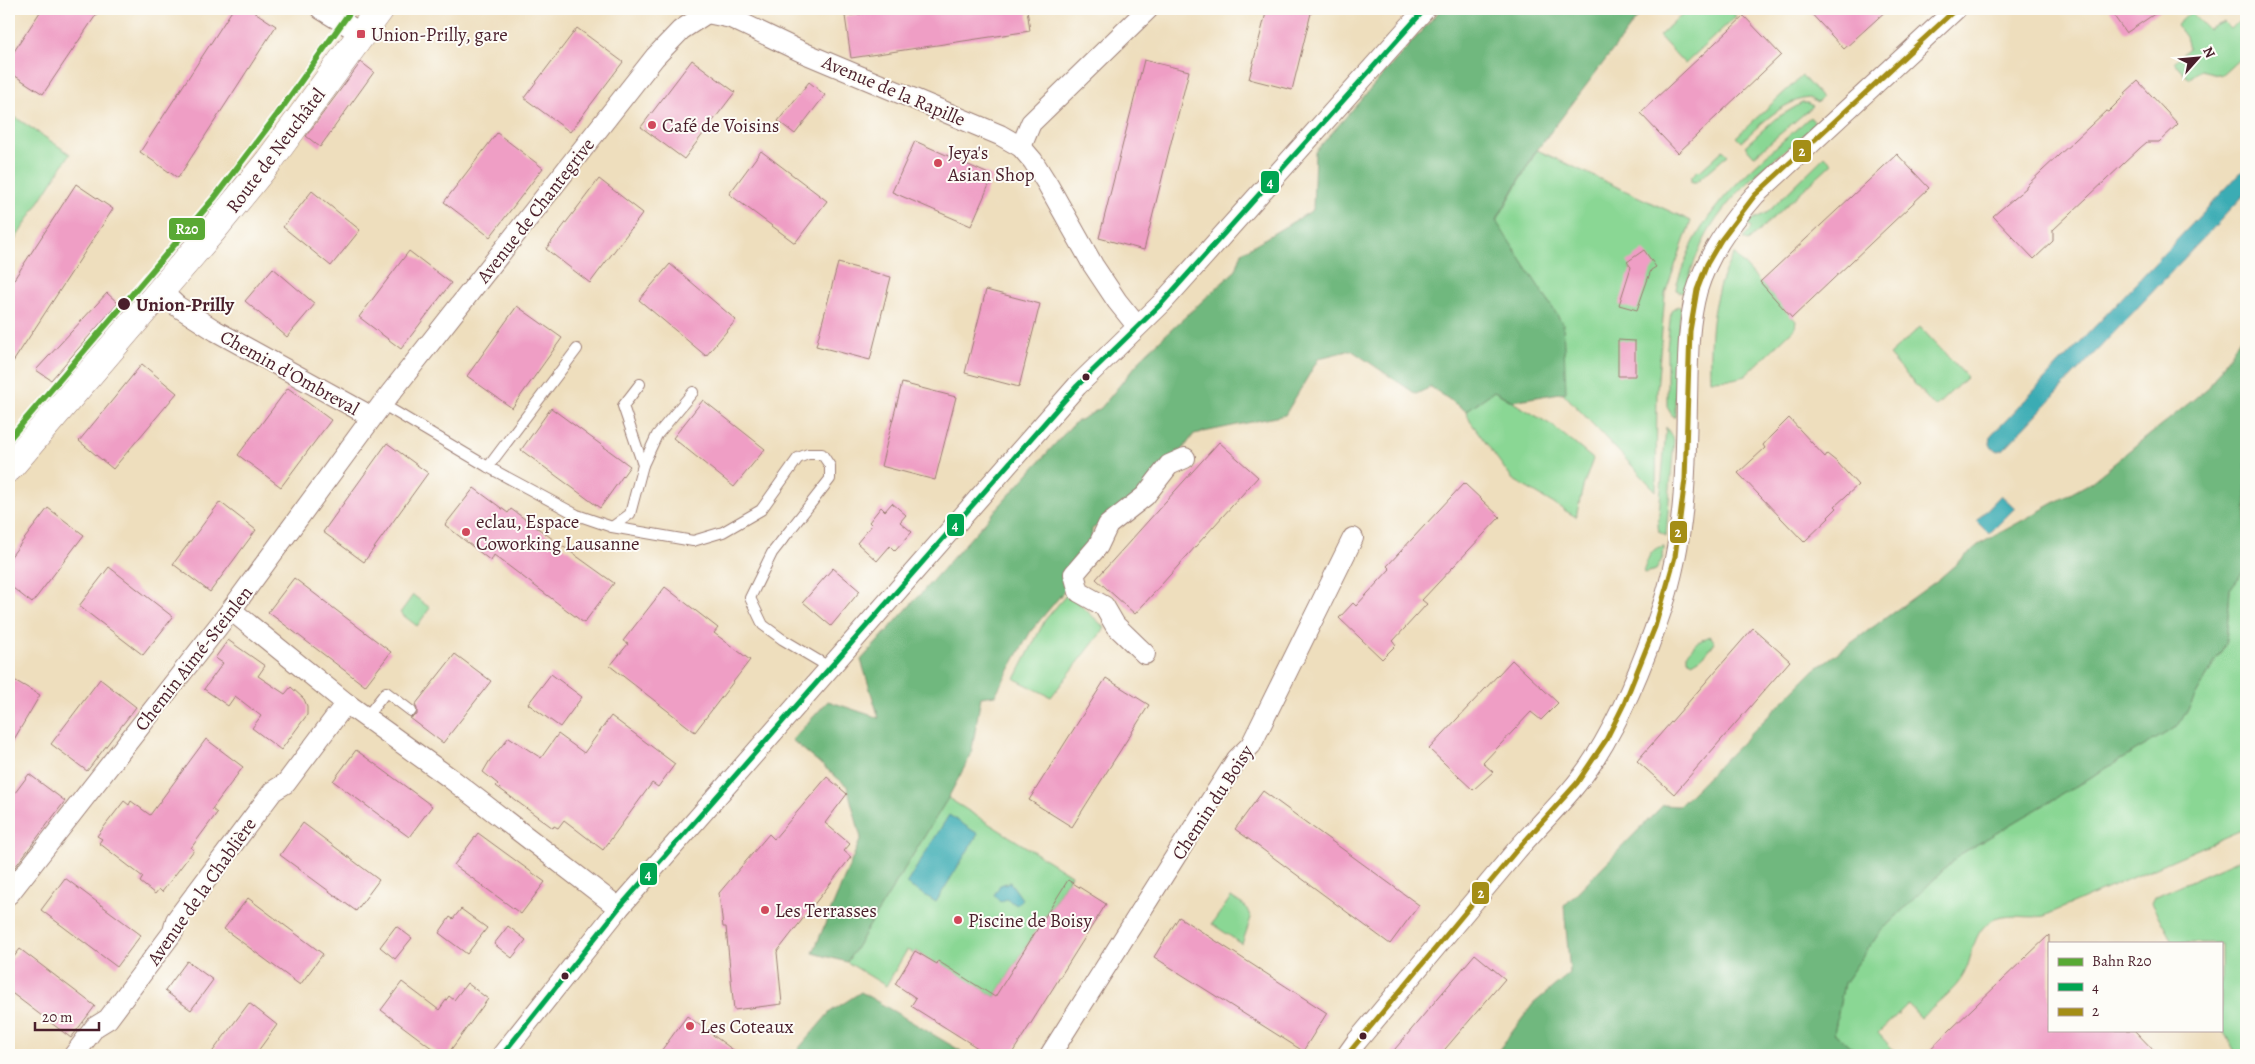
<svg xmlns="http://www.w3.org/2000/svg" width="2255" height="1064" font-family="Alegreya,serif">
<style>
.green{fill:#8ad794;stroke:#6a7b60}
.forest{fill:#6fb87e;stroke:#5c6c54}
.water{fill:#3aacb4;stroke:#426670}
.building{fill:#ef9ec5}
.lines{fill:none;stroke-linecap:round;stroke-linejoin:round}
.lane-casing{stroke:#9c7e74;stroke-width:12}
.street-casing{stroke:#9c7e74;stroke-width:22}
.primary-casing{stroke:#9c7e74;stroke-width:29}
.lane{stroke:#fff;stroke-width:10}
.street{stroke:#fff;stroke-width:20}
.primary{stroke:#fff;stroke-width:28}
.bus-1-casing{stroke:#fdfcf7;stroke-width:9}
.bus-2-casing{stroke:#fdfcf7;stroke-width:9}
.bus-1{stroke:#00a651;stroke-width:5}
.bus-2{stroke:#a48e16;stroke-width:5}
.rail-1-casing{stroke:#fdfcf7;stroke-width:10}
.rail-1{stroke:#59a934;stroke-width:6}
.poi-dot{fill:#d1495b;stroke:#fdfcf7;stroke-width:2}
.stop-dot{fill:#4a1f2b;stroke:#fdfcf7;stroke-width:2}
.labels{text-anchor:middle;stroke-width:4;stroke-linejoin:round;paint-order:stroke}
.poi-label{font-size:19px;fill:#4a1f2b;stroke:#fdfcf7;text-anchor:start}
.street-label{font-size:19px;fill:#4a1f2b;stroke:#fdfcf7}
.stop-label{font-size:19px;font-weight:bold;fill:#4a1f2b;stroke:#fdfcf7;text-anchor:start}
.line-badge{stroke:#fdfcf7;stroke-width:2}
.badge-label{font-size:14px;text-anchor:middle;font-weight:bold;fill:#fff}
</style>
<rect width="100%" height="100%" fill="#fdfcf7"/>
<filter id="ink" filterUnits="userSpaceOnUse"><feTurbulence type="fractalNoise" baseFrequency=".02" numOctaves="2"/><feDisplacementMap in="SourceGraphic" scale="10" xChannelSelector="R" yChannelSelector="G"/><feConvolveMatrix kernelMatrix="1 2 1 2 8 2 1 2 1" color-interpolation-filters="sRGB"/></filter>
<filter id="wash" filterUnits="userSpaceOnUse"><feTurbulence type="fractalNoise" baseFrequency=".0096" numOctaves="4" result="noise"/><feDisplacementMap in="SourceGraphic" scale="20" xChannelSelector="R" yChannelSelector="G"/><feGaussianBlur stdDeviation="1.12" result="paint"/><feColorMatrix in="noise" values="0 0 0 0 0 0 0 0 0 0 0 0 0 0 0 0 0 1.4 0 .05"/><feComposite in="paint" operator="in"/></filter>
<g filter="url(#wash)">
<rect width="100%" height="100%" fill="#eedebd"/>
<!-- green -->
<g class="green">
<polygon points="1687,9 1730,9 1736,16 1685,64 1659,36"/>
<polygon points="2191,12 2208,29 2224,22 2231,29 2246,14 2246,39 2243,42 2246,46 2246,53 2222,75 2200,70 2189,79 2174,62 2189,48 2186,37 2177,25"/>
<path d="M1802 76 1822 98 1817 103 1809 98C1783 100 1759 126 1741 142L1736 137Z"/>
<polygon points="1802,103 1807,103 1813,106 1754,156 1745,146 1775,119"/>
<polygon points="9,113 70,154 9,249"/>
<path d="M1810 117 1816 124C1780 155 1738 185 1712 226 1699 246 1691 270 1684 293L1676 290C1677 280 1682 270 1685 261 1709 199 1762 160 1810 117Z"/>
<polygon points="1537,150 1691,221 1665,294 1657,390 1656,491 1563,393 1563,324 1496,222"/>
<polygon points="1723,150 1728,155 1696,182 1691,182 1691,177 1698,170 1700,171"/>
<polygon points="1825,156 1832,163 1748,241 1743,239 1751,228 1746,223 1768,212"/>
<path d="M1734 254 1796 321 1795 328 1745 376 1733 379 1710 380C1709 337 1711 291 1734 254Z"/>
<polygon points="1678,306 1681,308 1676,351 1675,417 1673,417 1667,407 1667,348 1671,311"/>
<polygon points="1920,327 1967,377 1935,407 1889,355"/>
<polygon points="1494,391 1553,426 1593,459 1583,487 1576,517 1512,479 1470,421 1466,411"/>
<polygon points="1666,427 1674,440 1666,536 1659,532 1658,526"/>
<path d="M1664 546 1663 557 1656 570 1644 573 1643 572C1648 560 1649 548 1664 546Z"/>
<path d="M2246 568V828L2044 916C2028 919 2011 913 1995 919 1972 929 1974 955 1964 974 1955 991 1935 1005 1921 1018L1908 1004 1878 1033 1898 1055H1861L1834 1033 1844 983 1880 932 1959 855 2178 726 2226 643 2230 589Z"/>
<polygon points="1068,593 1105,628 1051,697 1015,679 1045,620"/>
<polygon points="413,595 430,608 417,626 400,613"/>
<path d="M1710 636 1715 642C1709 651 1702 658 1692 663L1688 659V653L1696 643Z"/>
<polygon points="948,798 1071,875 995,997 938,962 937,965 916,951 914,954 907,950 886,986 847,962"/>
<polygon points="2246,856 2246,1055 2237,1055 2221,1027 2221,943 2173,943 2151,903 2154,897"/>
<polygon points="1231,897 1246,907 1251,918 1242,944 1212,924"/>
</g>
<!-- forest -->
<g class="forest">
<polygon points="1441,9 1644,9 1534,154 1496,221 1563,324 1566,392 1512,401 1494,391 1466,411 1431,387 1416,394 1351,350 1319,358 1285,415 1194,434 1178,456 1133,504 1092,529 1090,560 1031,631 995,695 981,697 971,755 948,798 847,962 813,953 861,838 847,786 792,740 828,701 879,718 861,660 1073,424 1101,408 1146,353 1236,270 1242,252 1313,210 1315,152"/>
<polygon points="2246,329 2246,568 2230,589 2226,643 2178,726 1959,855 1880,932 1844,983 1834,1033 1861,1055 1495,1055 1533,1004 1570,973 1564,906 1663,805 1679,806 1814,670 1939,579 1978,545 2090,483 2209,387"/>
<polygon points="861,992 961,1051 957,1055 793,1055 830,1012"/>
</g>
<!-- water -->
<g class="water">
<polygon points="2246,167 2246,193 2004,449 1999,451 1992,448 1990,444 1991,436"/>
<polygon points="2001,495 2015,508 1989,534 1976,521"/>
<polygon points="949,815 978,834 936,902 906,884"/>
<polygon points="1010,882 1022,899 1017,905 1006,899 1000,902 994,895 1000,885"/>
</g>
<g id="blocks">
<!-- building -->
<g class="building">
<polygon points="42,9 100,9 43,94 9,72 9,59"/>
<polygon points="233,9 250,9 276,26 178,178 140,152"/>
<polygon points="895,9 1027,9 1030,31 851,58 845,16"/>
<polygon points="1267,9 1312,9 1292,90 1249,79"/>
<polygon points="1807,9 1888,9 1844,49"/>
<polygon points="2109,9 2162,9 2126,33"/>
<polygon points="1744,16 1781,55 1678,153 1640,113"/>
<polygon points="577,28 623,62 570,132 524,98"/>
<polygon points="692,60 735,92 684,159 641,127"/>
<polygon points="1144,60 1189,71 1144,250 1099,238"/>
<polygon points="361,62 374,72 320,147 306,136"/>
<polygon points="2138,81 2178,124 2159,142 2147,142 2140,148 2053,230 2053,241 2034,259 1993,216 2026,188 2026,186 2106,111 2108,112 2125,95 2125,93"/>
<polygon points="809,82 825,95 795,134 778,121"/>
<polygon points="497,133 543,168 490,237 444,202"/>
<polygon points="915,141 993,176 971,226 892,192"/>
<polygon points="761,151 827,201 795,243 729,194"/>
<polygon points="1897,154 1929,188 1792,318 1760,282"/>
<polygon points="599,179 643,213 590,283 546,249"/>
<polygon points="76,184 113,209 9,368 9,287"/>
<polygon points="312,191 360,230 331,266 283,227"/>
<polygon points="1644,250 1656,267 1651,270 1637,310 1619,305 1631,267 1627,262"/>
<polygon points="409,251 451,283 401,349 359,317"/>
<polygon points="838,263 891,277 870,360 816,346"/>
<polygon points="670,264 736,320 706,356 639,300"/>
<polygon points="273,268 315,304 287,337 245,301"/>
<polygon points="986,290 1040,304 1019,387 965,373"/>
<polygon points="107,293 118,303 51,380 36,370"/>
<polygon points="517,306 562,338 512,408 467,376"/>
<polygon points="1618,340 1635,341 1635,376 1618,376"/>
<polygon points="142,364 177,393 113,469 79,441"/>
<polygon points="902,383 956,397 935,480 881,466"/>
<polygon points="288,388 331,420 281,487 238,455"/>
<polygon points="703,400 765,449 734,487 673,438"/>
<polygon points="551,408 630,466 600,508 521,450"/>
<polygon points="1789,418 1825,457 1827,454 1837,462 1858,485 1835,506 1837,508 1828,517 1829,518 1804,542 1738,473 1765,448 1763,445 1770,437"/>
<polygon points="1219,442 1258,477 1135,614 1096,579"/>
<polygon points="387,443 428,473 364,562 323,532"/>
<polygon points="1464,483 1500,517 1422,600 1427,604 1393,641 1396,645 1382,659 1339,618 1353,603 1356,606 1390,569 1387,566"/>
<polygon points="474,488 508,513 511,509 614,583 584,623 494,555 491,561 445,525"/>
<polygon points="220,502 256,530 210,592 173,564"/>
<polygon points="892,503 906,515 900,522 912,532 895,551 890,546 877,561 857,543 872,525 869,522 881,507 885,511"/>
<polygon points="48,508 84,535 32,603 9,585 9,559"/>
<polygon points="109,567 173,617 143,655 79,606"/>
<polygon points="833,568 860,591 831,626 803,602"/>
<polygon points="294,578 391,652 365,686 268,612"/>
<polygon points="665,587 718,628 714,633 750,660 695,732 610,666 628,644 623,641"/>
<polygon points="1753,628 1790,661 1674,794 1637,761"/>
<polygon points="228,640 265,666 258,676 285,694 291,687 304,699 307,706 307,715 281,750 252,728 261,716 235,696 228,706 204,689 223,663 215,658"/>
<polygon points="455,654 491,681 443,743 410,718 417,715 417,709 415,705"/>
<polygon points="1512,660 1558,703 1541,720 1531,712 1483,763 1493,772 1473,790 1429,749"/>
<polygon points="551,674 582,697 560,727 528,704"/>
<polygon points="9,677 40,695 9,748"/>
<polygon points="1106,678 1149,705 1072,827 1029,800"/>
<polygon points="100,679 136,707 87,771 51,744"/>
<polygon points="611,716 675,764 658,787 652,783 603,850 564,820 558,828 554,826 553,828 496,786 498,784 483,772 490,760 509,737 541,758 558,734 584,753"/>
<polygon points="206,739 243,767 212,809 217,813 191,848 194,850 162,892 159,889 155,894 140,882 143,877 99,843 102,839 97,836 124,801 129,805 131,801 150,815"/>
<polygon points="356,750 432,806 409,837 333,781"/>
<polygon points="29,774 65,801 9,875 9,801"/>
<polygon points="827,777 847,794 825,823 850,844 844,851 851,857 777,952 782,1004 734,1010 726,927 723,927 719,893 769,834 774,839"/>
<polygon points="1263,791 1419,905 1390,944 1235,829"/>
<polygon points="303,823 379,880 356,911 280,855"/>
<polygon points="478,833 545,882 521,914 454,865"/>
<polygon points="65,878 141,935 117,967 41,910"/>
<polygon points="1068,880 1106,904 1011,1055 989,1055 911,1006 916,998 895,984 915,951 937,964 938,961 995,997"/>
<polygon points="248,898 323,954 300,985 224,929"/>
<polygon points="461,909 487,928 467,954 439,933 450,917 453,919"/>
<polygon points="1179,917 1327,1013 1303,1051 1154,957"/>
<polygon points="396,926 412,938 395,959 380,947"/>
<polygon points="508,926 526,940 512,958 494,944"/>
<polygon points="2049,935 2049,1030 2134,1030 2158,1055 1924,1055"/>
<polygon points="20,949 95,1006 71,1038 9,991 9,963"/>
<polygon points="1475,954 1505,979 1440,1055 1390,1055"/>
<polygon points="187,961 213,980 191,1010 165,991"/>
<polygon points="402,982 439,1010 449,996 454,1000 467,983 488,999 447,1055 441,1055 381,1010"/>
<polygon points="249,1003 277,1025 255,1055 210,1055"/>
<polygon points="687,1016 740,1055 658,1055"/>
</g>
</g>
</g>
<g filter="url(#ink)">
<use href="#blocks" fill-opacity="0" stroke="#9c7e74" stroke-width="1"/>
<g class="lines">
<!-- lane casing -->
<g class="lane-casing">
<g id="lane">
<polyline points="382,404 488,467 577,515 612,527 693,541 723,532 761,510 798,458 808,454 822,454 830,466 830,479 772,553 750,598 763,625 782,639 829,667"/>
<polyline points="643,465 657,435 693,392"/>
<polyline points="488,467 577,349"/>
<polyline points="612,527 630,514 643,465 623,406 640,384"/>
<polyline points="367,716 386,692 411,711"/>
</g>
</g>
<!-- street casing -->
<g class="street-casing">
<g id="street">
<polyline points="321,9 362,34"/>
<polyline points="707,13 731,18 802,52 1000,135 1021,147 1033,161 1048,185 1093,265 1117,301 1137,326"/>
<polyline points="1021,147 1031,123 1148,9"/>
<polyline points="160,290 177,306 216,331 372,417"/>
<polyline points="231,610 346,703 450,778 619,908"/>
<polyline points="1145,654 1115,625 1104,606 1079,592 1074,574 1098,546 1108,525 1145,496 1169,465 1185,458"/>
<polyline points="9,894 231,610 382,404 655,57 681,30 707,13"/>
<polyline points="74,1055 95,1027 108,1019 173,932 176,920 273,791 286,783 346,703"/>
<polyline points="502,1055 619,908 1077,386 1162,303 1425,9"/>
<polyline points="1050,1055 1237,759 1251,745 1353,538"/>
<path d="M1347 1055 1357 1041C1410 978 1463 914 1516 851 1542 821 1574 792 1595 758 1624 712 1645 659 1662 608 1685 540 1686 471 1687 401 1688 364 1687 326 1697 290 1708 254 1730 223 1755 195L1956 9"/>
</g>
</g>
<!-- primary casing -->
<g class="primary-casing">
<polyline id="primary" points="9,468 212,231 269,161 380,9"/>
</g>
<!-- lane -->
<use href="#lane" class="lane"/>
<!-- street -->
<use href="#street" class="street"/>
<!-- primary -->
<use href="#primary" class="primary"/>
<!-- bus-1 casing -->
<g class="bus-1-casing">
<polyline id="bus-1" points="502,1055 619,908 1077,386 1162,303 1425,9"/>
</g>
<!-- bus-2 casing -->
<g class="bus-2-casing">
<polyline id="bus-2" points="1347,1055 1516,851 1577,783 1606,740 1624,704 1655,627 1675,557 1685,479 1690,331 1697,290 1707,264 1721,240 1755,195 1956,9"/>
</g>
<!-- bus-1 -->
<use href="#bus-1" class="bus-1"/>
<!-- bus-2 -->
<use href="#bus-2" class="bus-2"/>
<!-- rail-1 casing -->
<g class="rail-1-casing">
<polyline id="rail-1" points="9,439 215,197 277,115 352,9"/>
</g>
<!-- rail-1 -->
<use href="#rail-1" class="rail-1"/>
</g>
</g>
<!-- markers -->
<g class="poi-dot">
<rect x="356" y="29" width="10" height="10" rx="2.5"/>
<circle cx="652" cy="125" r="5"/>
<circle cx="938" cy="163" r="5"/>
<circle cx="466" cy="532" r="5"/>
<circle cx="765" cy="910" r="5"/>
<circle cx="958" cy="920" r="5"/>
<circle cx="690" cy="1026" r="5"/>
</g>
<g class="stop-dot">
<circle cx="124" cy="304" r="7"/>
<circle cx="1086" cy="377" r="4.5"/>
<circle cx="565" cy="976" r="4.5"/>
<circle cx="1363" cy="1036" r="4.5"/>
</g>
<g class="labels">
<!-- poi labels -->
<g class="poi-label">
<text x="371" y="41">Union-Prilly, gare</text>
<text x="662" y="132">Café de Voisins</text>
<text x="948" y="159">Jeya's<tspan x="948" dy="22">Asian Shop</tspan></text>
<text x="476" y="528">eclau, Espace<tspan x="476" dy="22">Coworking Lausanne</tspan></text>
<text x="775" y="917">Les Terrasses</text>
<text x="968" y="927">Piscine de Boisy</text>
<text x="700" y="1033">Les Coteaux</text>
</g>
<!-- street labels -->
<g class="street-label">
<text transform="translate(894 90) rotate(23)" y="7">Avenue de la Rapille</text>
<text transform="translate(275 150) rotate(-53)" y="7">Route de Neuchâtel</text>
<text transform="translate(535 210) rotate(-52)" y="7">Avenue de Chantegrive</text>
<text transform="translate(290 372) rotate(29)" y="7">Chemin d'Ombreval</text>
<text transform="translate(193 658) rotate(-52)" y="7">Chemin Aimé-Steinlen</text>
<text transform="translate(1212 802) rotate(-57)" y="7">Chemin du Boisy</text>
<text transform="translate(201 891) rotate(-55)" y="7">Avenue de la Chablière</text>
</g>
<!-- stop labels -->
<g class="stop-label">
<text x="136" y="311">Union-Prilly</text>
</g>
</g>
<g class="line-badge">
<rect x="1792" y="139" width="20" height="24" rx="5" fill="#a48e16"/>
<rect x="1260" y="170" width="20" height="24" rx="5" fill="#00a651"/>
<rect x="168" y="217" width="38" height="24" rx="5" fill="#59a934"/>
<rect x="946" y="513" width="19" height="24" rx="5" fill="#00a651"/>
<rect x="1669" y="520" width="19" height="24" rx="5" fill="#a48e16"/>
<rect x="639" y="862" width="19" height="24" rx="5" fill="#00a651"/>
<rect x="1471" y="881" width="19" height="24" rx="5" fill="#a48e16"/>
</g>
<g class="badge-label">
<text x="1802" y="156">2</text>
<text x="1270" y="187">4</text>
<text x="187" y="234">R20</text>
<text x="955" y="530">4</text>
<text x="1678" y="537">2</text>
<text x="648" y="879">4</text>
<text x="1481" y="898">2</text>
</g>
<!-- margin -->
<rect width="2255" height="1064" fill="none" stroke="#fdfcf7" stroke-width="30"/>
<!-- legend -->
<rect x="2048" y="942" width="175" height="90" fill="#fdfcf7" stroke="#b5a4a5"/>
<rect x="2058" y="958" width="25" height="8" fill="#59a934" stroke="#b5a4a5"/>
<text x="2092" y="966" font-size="15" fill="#4a1f2b">Bahn R20</text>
<rect x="2058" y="983" width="25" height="8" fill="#00a651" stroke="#b5a4a5"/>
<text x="2092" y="992" font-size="15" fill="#4a1f2b">4</text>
<rect x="2058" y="1008" width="25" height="8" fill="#a48e16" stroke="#b5a4a5"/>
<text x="2092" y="1016" font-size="15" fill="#4a1f2b">2</text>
<!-- north arrow -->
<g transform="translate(2198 58) rotate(63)" stroke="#fdfcf7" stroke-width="4" paint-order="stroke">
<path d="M0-4L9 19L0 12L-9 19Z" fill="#4a1f2b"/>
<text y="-8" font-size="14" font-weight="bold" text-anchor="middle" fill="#4a1f2b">N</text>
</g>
<!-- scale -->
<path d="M35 1022v8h64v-8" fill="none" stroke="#4a1f2b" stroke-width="2.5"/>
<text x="42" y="1022" font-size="15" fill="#4a1f2b" stroke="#fdfcf7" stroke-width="4" paint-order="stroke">20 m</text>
</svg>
